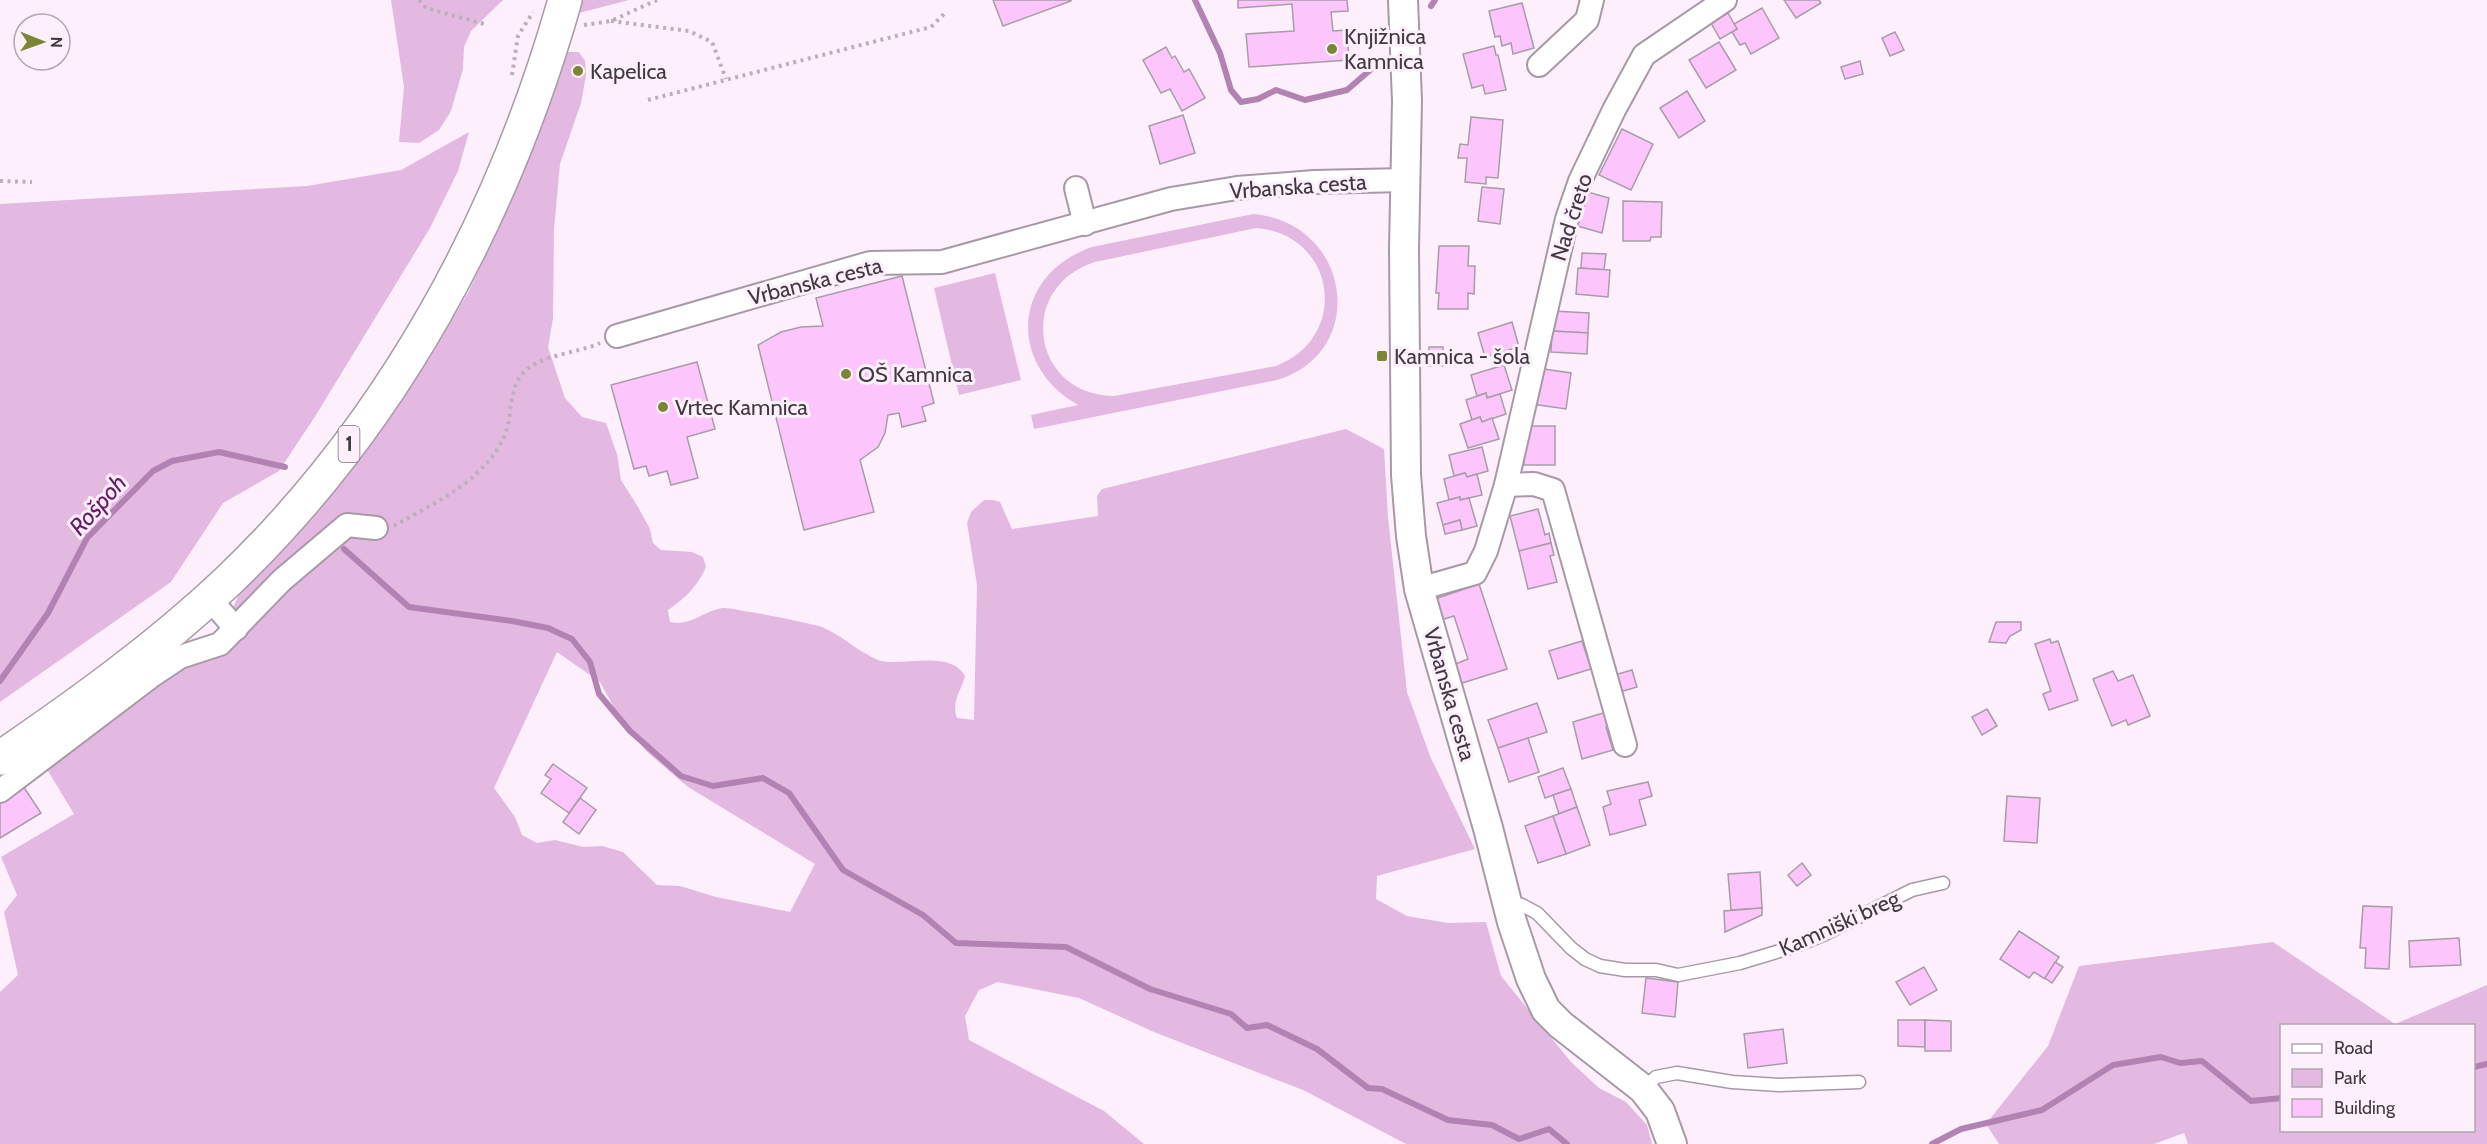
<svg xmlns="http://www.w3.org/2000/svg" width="2487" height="1144" font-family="Cabin,sans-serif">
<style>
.green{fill:#e3b9e2;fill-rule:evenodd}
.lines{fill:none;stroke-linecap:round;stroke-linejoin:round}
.stream{stroke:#b283b2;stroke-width:6}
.building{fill:#fcc6fc;stroke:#a99ca8;stroke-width:1.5}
.service-casing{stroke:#a79aa6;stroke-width:15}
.minor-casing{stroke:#a79aa6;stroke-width:26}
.tertiary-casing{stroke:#a79aa6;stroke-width:32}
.primary-casing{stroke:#a79aa6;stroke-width:36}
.path{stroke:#bbb0ba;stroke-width:4;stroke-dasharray:3 4.5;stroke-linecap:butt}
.service{stroke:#fff;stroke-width:12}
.minor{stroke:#fff;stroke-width:22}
.tertiary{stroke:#fff;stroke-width:28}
.primary{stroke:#fff;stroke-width:33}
.poi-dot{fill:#7a8633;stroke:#fdeffc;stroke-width:2}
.labels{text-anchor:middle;stroke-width:6;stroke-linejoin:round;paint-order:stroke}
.shield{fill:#fdeffc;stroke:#787078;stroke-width:1.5}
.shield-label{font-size:21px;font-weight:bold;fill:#3f3a3f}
.poi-label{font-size:22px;fill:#3f3a3f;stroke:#fdeffc;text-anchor:start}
.street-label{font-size:22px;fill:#3f3a3f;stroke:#fdeffc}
.water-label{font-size:24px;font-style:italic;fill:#671a69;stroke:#fdeffc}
</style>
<rect width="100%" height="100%" fill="#fdeffc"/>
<!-- green -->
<g class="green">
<polygon points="391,0 503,0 471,31 464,47 463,69 451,111 439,130 419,143 399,142 404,87"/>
<polygon points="583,0 629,0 579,13"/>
<path d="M565 52H579L585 61 586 75 581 103 560 164 554 229 553 319 548 347 565 398 582 417 606 423 617 454 621 480 638 507 650 529 653 543 661 550 692 552 703 557 706 567C698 586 685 598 668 610L670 622C691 627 704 610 723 608 730 607 813 624 822 627 842 635 858 652 878 660 898 668 950 648 965 676 961 692 951 701 957 718L974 720 977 585 967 523 971 512 984 500H993L1000 502 1012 529 1098 516 1097 496 1102 489 1346 429 1384 449 1388 517 1407 692 1430 756 1475 849 1377 876 1376 899 1407 916 1448 923 1486 922 1501 976 1571 1062 1599 1088 1626 1102 1647 1125 1652 1144H1406L1303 1090 1154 1032 1079 998 998 982 979 990 965 1016 969 1040 1104 1111 1144 1144H0V992L18 975 4 912 17 895 1 857 74 814 45 766 142 688 213 652 241 590 341 481 429 359 470 289 505 208ZM557 652 600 682 617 713 646 751 688 787 815 864 790 912 716 897 680 886 657 885 623 852 602 846 583 847 555 840 537 843 522 835 515 817 494 788Z"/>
<polygon points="469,132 458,171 430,228 316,415 279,471 223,503 171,582 0,702 0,204 307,186 401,170"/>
<path d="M1253 214C1351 222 1370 352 1277 380L1034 429 1031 415 1078 405C1006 364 1013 274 1092 247ZM1256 228C1336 234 1351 337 1276 366L1114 396C1031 395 1016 287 1095 262Z"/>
<polygon points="995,273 1021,380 959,395 934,288"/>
<path d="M2273 942 2395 1024 2487 985V1144H2188L2184 1133 2154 1144H1999L1986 1124 2048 1046 2079 966ZM2282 1026H2474V1130H2282Z"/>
</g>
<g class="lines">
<!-- stream -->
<g class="stream">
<polyline points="1195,0 1220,53 1231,90 1241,102 1258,99 1276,90 1305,100 1347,90 1383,59"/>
<polyline points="1431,6 1435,0"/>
<polyline points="344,549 409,607 512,621 548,628 572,639 590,662 599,694 630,731 681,776 713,786 763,778 789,793 843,870 923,915 956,943 1066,947 1150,989 1231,1014 1247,1028 1267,1025 1317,1049 1368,1088 1382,1089 1448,1120 1492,1125 1519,1139 1549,1129 1567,1144"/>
<polyline points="0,681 48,613 87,538 153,471 172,461 219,452 285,467"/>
<polyline points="2474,1067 2487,1064"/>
<polyline points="1932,1144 1961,1129 2042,1110 2113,1065 2161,1057 2180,1063 2202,1061 2251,1101 2282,1098"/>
</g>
</g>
<!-- building -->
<g class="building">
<polygon points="993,0 1071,0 1071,1 1003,26"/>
<polygon points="1238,0 1347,0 1348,11 1331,12 1333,31 1347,30 1349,60 1249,67 1246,34 1294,31 1292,4 1238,8"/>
<polygon points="1784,0 1819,0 1821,3 1796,18"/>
<polygon points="1522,3 1534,48 1513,54 1511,43 1502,46 1500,36 1495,37 1489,11"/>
<polygon points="1762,8 1779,38 1751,54 1745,43 1740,45 1732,32 1737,29 1734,24"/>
<polygon points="1728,13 1737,29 1720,39 1711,23"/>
<polygon points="1895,32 1904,50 1890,56 1882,38"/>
<polygon points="1719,42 1736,70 1706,88 1689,60"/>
<polygon points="1494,46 1496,55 1498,55 1506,90 1485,94 1483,85 1472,88 1463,54"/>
<polygon points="1166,47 1172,58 1175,56 1184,72 1189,69 1205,98 1182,111 1170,89 1161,93 1143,60"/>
<polygon points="1860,61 1863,74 1845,79 1841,67"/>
<polygon points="1687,91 1705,121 1679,138 1660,108"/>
<polygon points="1183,115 1195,153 1160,164 1149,126"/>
<polygon points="1471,117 1503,120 1498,178 1486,177 1486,184 1465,182 1467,158 1458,158 1460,144 1468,145"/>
<polygon points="1622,129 1653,144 1631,190 1599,175"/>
<polygon points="1482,187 1504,189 1500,224 1478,221"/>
<polygon points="1584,191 1609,198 1602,233 1574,225"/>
<polygon points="1623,201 1662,202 1661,237 1651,237 1650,241 1623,241"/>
<polygon points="1439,246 1469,246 1468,266 1475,266 1474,294 1468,293 1468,309 1438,309 1439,293 1436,293"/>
<polygon points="1582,253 1606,254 1604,270 1581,268"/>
<polygon points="1578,268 1610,270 1608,297 1576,294"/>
<polygon points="902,276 934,403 922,407 926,421 902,427 899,413 888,415 885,433 878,447 860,460 874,512 804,530 758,345 781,332 801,327 823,326 816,298"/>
<polygon points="1553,311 1589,313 1588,333 1552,331"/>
<polygon points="1512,322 1519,347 1485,357 1478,333"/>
<polygon points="1552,331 1588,333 1587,354 1551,352"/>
<rect x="1429" y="347" width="14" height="19"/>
<polygon points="697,362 715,429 687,437 698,478 671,485 667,471 649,476 646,466 634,469 611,385"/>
<polygon points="1504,365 1512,390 1487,398 1486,393 1477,396 1471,375"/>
<polygon points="1537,368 1571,373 1566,409 1532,404"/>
<polygon points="1486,393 1487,398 1500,394 1506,414 1482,422 1480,417 1472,420 1466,400"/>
<polygon points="1480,417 1482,422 1492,418 1499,439 1468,448 1460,424"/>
<rect x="1524" y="426" width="31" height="39"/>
<polygon points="1482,447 1488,471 1467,477 1465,473 1454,476 1449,455"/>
<polygon points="1465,473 1467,477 1477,474 1482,495 1460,500 1460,497 1449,500 1444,479"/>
<polygon points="1460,497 1460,500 1469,498 1477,526 1462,530 1460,520 1443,525 1437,503"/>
<polygon points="1538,509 1545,535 1549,533 1551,543 1519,551 1510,516"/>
<polygon points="1460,520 1462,530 1445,534 1443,525"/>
<polygon points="1551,543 1554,555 1550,556 1557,582 1528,589 1519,551"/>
<polygon points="1479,584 1507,669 1459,684 1453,665 1468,659 1454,616 1438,621 1432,600"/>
<polygon points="1996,622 2021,622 2021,630 2010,636 2006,643 1989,642"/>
<polygon points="2050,639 2051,643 2058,641 2078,700 2049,710 2043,694 2051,691 2035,644"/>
<polygon points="1582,641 1591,669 1558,679 1549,651"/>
<polygon points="1632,670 1637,687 1616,693 1611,676"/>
<polygon points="2113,671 2118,681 2133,675 2150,716 2128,725 2126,720 2112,726 2093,679"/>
<polygon points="1537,703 1547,732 1498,748 1488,720"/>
<polygon points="1987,709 1997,726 1982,735 1972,717"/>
<polygon points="1610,711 1614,724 1606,727 1613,750 1582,759 1573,722"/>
<polygon points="1528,738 1539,772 1509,782 1498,748"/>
<polygon points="553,764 587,788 569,813 541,793 551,779 545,775"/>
<polygon points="1563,768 1571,789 1545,798 1538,777"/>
<polygon points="1648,782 1652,796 1639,800 1646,825 1610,835 1603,807 1611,804 1607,791"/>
<polygon points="23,786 41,813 0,838 0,801"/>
<polygon points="1571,789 1577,807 1559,814 1553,795"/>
<polygon points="2007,796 2040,798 2037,843 2004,841"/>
<polygon points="580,798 596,810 579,834 563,822"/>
<polygon points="1577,807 1590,845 1566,854 1553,816"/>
<polygon points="1553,816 1566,854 1538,863 1525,826"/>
<polygon points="1802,863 1811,875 1797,886 1788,875"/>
<polygon points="1760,872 1762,908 1731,910 1728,874"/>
<polygon points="2363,906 2392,907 2389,969 2365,968 2366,948 2360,948"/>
<polygon points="1762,908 1762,915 1725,932 1724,911"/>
<polygon points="2019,931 2059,957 2045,979 2034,972 2029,978 2000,959"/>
<polygon points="2459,938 2461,965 2410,967 2409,941"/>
<polygon points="2055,962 2063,967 2052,983 2045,978"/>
<polygon points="1924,967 1937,990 1910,1005 1896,982"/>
<polygon points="1646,978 1678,982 1675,1017 1642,1013"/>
<polygon points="1898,1020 1925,1020 1925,1047 1898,1046"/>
<polygon points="1925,1020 1951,1021 1951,1051 1925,1051"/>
<polygon points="1783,1029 1787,1063 1748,1068 1744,1034"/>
</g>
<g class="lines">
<!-- service casing -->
<g class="service-casing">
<g id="service">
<polyline points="1508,903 1522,905 1537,913 1571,948 1585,959 1600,966 1625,970 1656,970 1678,975 1740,963 1793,947 1823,935 1912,890 1943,883"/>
<polyline points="1643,1089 1656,1077 1677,1073 1732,1082 1779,1085 1859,1082"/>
</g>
</g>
<!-- minor casing -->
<g class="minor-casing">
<g id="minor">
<polyline points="1539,65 1587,20 1592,0"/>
<polyline points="1076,188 1085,224"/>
<polyline points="617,336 870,263 942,262 1171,199 1237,188 1314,182 1406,180"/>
<polyline points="1506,485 1534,484 1553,490 1625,745"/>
<polyline points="1419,589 1475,573 1486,551 1506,485 1567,219 1580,181 1614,110 1644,55 1725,0"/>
<polyline points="209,598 236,629"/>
<polyline points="0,791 153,675 180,657 220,644 282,580 347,525 376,528"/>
</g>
</g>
<!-- tertiary casing -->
<g class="tertiary-casing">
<polyline id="tertiary" points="1403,0 1407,101 1404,249 1406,475 1411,536 1419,589 1488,828 1512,922 1531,979 1546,1010 1561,1025 1643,1089 1660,1111 1672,1144"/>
</g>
<!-- primary casing -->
<g class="primary-casing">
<path id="primary" d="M0 758C79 704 157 648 227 582 392 425 503 219 565 0"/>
</g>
<!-- path -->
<g class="path">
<polyline points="419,0 426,8 488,25"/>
<polyline points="611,21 689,31 712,42 726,79"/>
<polyline points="584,25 611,21 657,0"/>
<polyline points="512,75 518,36 533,12"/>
<polyline points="648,100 931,27 944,14"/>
<polyline points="0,181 32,182"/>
<path d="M394 526C435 502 486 481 505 434 513 415 508 390 523 373 539 355 578 353 600 343"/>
</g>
<!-- service -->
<use href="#service" class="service"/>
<!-- minor -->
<use href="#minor" class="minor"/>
<!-- tertiary -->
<use href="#tertiary" class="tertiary"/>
<!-- primary -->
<use href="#primary" class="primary"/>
</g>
<!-- markers -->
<g class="poi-dot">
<circle cx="1332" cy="49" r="6"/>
<circle cx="578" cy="71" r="6"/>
<rect x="1376" y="350" width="12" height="12" rx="3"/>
<circle cx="846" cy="374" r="6"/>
<circle cx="663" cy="407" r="6"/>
</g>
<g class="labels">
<!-- shield labels -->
<rect class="shield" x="338.5" y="426" width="21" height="36" rx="4.5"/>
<g class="shield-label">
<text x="349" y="451">1</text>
</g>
<!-- poi labels -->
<g class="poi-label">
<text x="1344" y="44">Knjižnica<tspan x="1344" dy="25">Kamnica</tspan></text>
<text x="590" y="79">Kapelica</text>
<text x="1394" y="364">Kamnica - šola</text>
<text x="858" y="382">OŠ Kamnica</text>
<text x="675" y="415">Vrtec Kamnica</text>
</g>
<!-- street labels -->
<g class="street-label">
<text transform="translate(1298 186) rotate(-4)" y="8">Vrbanska cesta</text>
<text transform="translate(1571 217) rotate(-72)" y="8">Nad čreto</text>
<text transform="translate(815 281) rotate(-14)" y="8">Vrbanska cesta</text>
<text transform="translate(1450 694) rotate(74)" y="8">Vrbanska cesta</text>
<text transform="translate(1839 923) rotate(-24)" y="8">Kamniški breg</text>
</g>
<!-- water labels -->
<g class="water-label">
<text transform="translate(98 505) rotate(-48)" y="8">Rošpoh</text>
</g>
</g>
<!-- legend -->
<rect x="2280" y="1024" width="195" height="108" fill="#fdeffc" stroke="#b1a7b0" stroke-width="1.5"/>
<rect x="2292" y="1044" width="30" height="9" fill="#ffffff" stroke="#b1a7b0" stroke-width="1.5"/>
<text x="2334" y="1054" font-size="18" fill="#3f3a3f">Road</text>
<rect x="2292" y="1069" width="30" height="18" fill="#e3b9e2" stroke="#b1a7b0" stroke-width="1.5"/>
<text x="2334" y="1084" font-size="18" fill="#3f3a3f">Park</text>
<rect x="2292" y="1099" width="30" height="18" fill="#fcc6fc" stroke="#b1a7b0" stroke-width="1.5"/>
<text x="2334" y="1114" font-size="18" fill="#3f3a3f">Building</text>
<!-- north arrow -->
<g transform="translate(42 42) rotate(91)"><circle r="28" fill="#fdeffc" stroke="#b1a7b0" stroke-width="1.5"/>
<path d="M0-4.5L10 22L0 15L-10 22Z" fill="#7a8633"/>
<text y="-9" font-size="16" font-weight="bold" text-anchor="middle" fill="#3f3a3f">N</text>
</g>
</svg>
